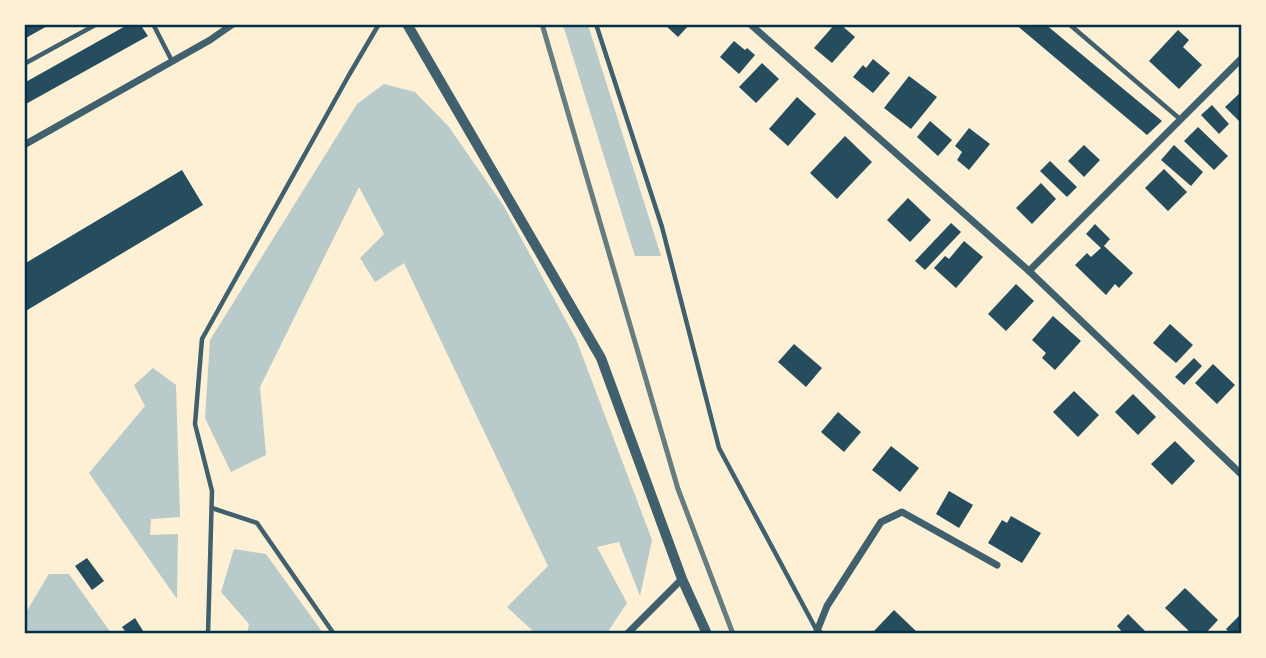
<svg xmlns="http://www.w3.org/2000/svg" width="1266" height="658" font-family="Lato,sans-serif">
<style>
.green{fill:#b9caca}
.building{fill:#264d5e}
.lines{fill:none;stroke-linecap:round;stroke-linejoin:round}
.service{stroke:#3f606c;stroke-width:4.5}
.minor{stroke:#3f606c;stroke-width:7}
.tertiary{stroke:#3f606c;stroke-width:10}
.rail{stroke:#657d81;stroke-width:5}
.neatline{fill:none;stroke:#003049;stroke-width:2.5}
</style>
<rect width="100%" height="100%" fill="#fdf0d5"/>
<!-- green -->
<g class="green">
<polygon points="563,25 588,25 661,256 635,256"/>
<polygon points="384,84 415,92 449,127 503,205 576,339 652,540 640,596 619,542 597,547 627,603 607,633 535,633 507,607 548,566 404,263 375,282 360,258 384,234 359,187 260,387 266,455 231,472 205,418 210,340 357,104"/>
<polygon points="153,368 176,385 180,517 151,519 150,535 178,534 177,599 89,473 145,406 134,385"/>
<polygon points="234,549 266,554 323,633 247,633 249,624 221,592"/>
<polygon points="49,574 69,574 111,633 25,633 25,614"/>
</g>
<!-- building -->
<g class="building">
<polygon points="24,24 51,24 24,39"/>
<polygon points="129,24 140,24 148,36 24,105 24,83"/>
<polygon points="664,24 690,24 678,37"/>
<polygon points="835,24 840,24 855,37 832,63 814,48"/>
<polygon points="1015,24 1045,24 1162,121 1147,135"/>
<polygon points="1178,30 1189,40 1183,47 1202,65 1179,89 1149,61"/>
<polygon points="734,41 745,50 747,48 755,55 739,74 720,57"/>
<polygon points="873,59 890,73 873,93 853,77 863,65 866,68"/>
<polygon points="762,63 779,79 756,103 739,87"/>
<polygon points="909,76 937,97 911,129 884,108"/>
<polygon points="1242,91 1242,124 1225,107"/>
<polygon points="797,97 816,114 788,146 769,129"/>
<polygon points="1212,105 1229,124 1219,134 1201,115"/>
<polygon points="930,121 952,140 938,156 917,137"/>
<polygon points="1198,127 1228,156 1214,170 1184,141"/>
<polygon points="969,128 990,144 969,170 957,160 962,152 955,146"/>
<polygon points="845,136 872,162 837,199 810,173"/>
<polygon points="1084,145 1100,160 1084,177 1068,161"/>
<polygon points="1174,145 1203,172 1191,186 1161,160"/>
<polygon points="1050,161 1077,187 1067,197 1040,171"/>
<polygon points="1164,169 1187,192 1168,211 1145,188"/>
<polygon points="182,170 203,205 24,312 24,264"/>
<polygon points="1041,183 1056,199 1032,224 1016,208"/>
<polygon points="908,198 931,220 910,242 887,220"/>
<polygon points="951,223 961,232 925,270 915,261"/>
<polygon points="1095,224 1110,239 1104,246 1133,273 1119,288 1115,284 1106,295 1075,265 1087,253 1091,257 1101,248 1086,234"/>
<polygon points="964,241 983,257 956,288 934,268 945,256 949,259"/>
<polygon points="1016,284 1034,301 1006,331 988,314"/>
<polygon points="1053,316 1081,341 1055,370 1042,358 1046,353 1032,340"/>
<polygon points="1170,324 1193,345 1176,363 1153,343"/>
<polygon points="794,344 822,368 806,387 778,362"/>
<polygon points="1194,358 1202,366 1184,385 1175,377"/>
<polygon points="1213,364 1235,385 1217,404 1195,383"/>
<polygon points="1074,391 1099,415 1078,437 1053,412"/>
<polygon points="1133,394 1156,417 1138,435 1115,412"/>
<polygon points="838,412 861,432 844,452 821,432"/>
<polygon points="1175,441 1195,461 1172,485 1151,464"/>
<polygon points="891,446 919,468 900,492 872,470"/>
<polygon points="949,491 973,505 959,528 936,514"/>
<polygon points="1011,516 1041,533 1022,563 988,543 1002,520 1007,523"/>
<polygon points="87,558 104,581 92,590 75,566"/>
<polygon points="1185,588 1218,620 1205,634 1192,634 1165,608"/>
<polygon points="894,610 919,634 877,634 874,631"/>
<polygon points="1242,613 1242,634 1230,634 1226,629"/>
<polygon points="1128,614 1148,634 1124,634 1117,626"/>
<polygon points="135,618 145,634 127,634 122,627"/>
</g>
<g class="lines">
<!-- service -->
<g class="service">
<polyline points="153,24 172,61"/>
<polyline points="596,24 662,227 719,448 817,631"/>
<polyline points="1069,24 1180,119"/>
<polyline points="24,64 97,24"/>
<polyline points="212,508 257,523 334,634"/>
<polyline points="208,634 212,491 195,424 202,339 349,75 379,24"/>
</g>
<!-- minor -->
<g class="minor">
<polyline points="750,24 1029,271 1242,475"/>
<polyline points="24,145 210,40 233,24"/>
<polyline points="1029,271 1242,58"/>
<polyline points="627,634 682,579"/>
<polyline points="821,634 817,631 827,606 881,522 902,512 997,565"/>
</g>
<!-- tertiary -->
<polyline class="tertiary" points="407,24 601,358 682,579 707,634"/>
<!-- rail -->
<polyline class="rail" points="542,24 678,489 733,634"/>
</g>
<!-- border -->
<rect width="1266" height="658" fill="none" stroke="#fdf0d5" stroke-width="52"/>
<rect x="26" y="26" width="1214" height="606" class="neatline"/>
</svg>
